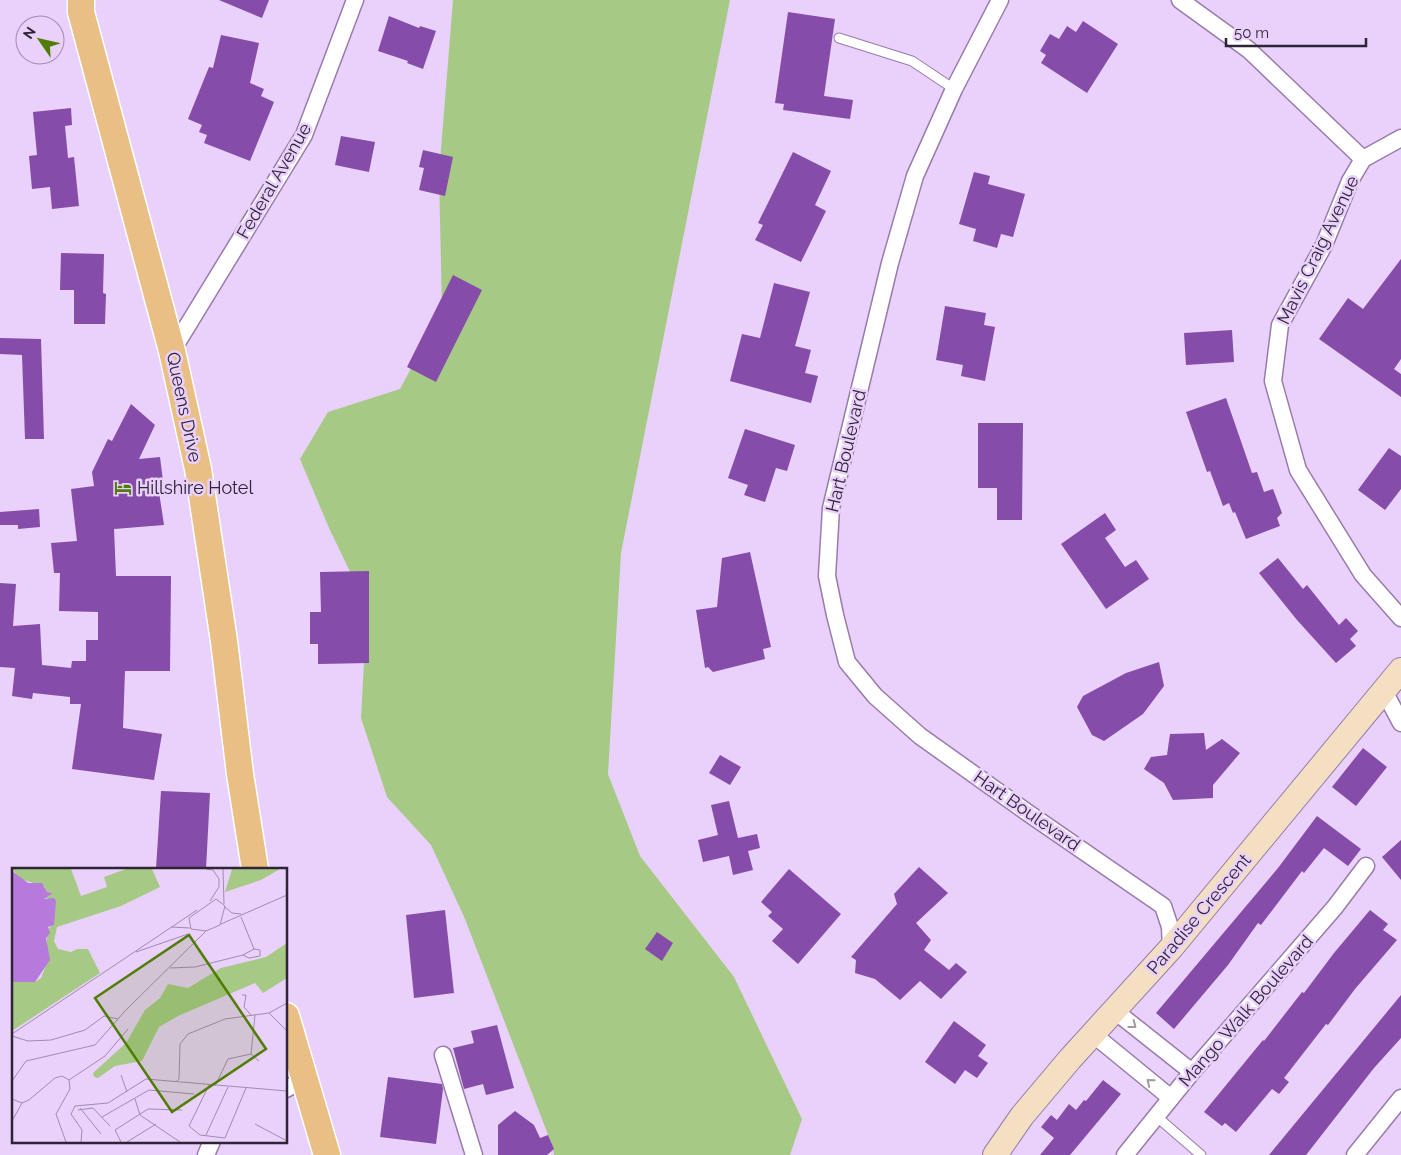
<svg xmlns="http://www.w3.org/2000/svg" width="1401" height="1155" font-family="Raleway,sans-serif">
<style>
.green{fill:#a6ca85}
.building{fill:#854ca9}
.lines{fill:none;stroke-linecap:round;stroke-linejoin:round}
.lane-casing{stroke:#977cac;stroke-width:11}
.street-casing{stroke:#977cac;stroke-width:19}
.secondary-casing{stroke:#977cac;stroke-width:26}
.primary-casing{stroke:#fff;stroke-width:29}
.lane{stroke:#fff;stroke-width:9}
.street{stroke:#fff;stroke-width:16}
.secondary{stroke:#f4dfc2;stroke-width:24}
.primary{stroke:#eabf85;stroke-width:26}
.oneway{stroke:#a19ca5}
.labels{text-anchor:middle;stroke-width:5;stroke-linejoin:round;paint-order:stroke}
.street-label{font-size:18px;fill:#2f2437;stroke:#e9d1fb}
.poi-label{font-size:18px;fill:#2f2437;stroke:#e9d1fb;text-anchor:start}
.inset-road{fill:none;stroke:#9f8cad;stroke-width:1}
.view{fill:#4f7c01;fill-opacity:0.15;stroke:#4f7c01;stroke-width:2.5}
.inset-edge{fill:none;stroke:#2f2437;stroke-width:2.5}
</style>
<rect width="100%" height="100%" fill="#e9d1fb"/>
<!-- green -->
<polygon class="green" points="453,0 730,0 621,553 608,774 640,856 734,977 802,1119 790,1155 554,1155 552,1145 465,919 431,845 387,797 361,718 367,607 329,528 300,459 328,412 400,389 442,310 439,174"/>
<!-- building -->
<g class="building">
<polygon points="219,0 269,0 262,18"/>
<polygon points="788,12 835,19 824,96 853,100 850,119 783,110 784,104 775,103"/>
<polygon points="389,16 419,28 420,26 436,31 423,69 407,63 408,61 378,51"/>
<polygon points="1083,21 1118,44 1087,93 1041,63 1046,55 1040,51 1050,34 1059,39 1067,26 1076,32"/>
<polygon points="221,35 259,43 250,83 264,89 261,96 274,102 250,161 204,143 207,135 199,132 202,125 188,119 209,67 213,68"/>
<polygon points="71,108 72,125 65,126 68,158 74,157 79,206 52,209 50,187 32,189 29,156 37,155 33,112"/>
<polygon points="341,136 375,142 369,172 335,165"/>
<polygon points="423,150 453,157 445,196 419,190 424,168 419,167"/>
<polygon points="793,152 831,171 815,205 826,211 801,262 755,240 763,225 758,223"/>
<polygon points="974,172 990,176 988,184 1025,194 1013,237 1001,234 997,248 973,241 976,229 959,224"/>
<polygon points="61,253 104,254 103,293 106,294 105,324 74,324 74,290 60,290"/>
<polygon points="1401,259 1401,359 1394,369 1401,374 1401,397 1319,339 1348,298 1363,309"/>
<polygon points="453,275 482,290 436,382 407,367"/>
<polygon points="774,283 810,292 795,346 811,350 805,373 818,376 811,403 730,381 742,334 760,338"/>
<polygon points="945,306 986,313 984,325 995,327 985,381 961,376 963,365 936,360"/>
<polygon points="1232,330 1234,362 1186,365 1184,333"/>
<polygon points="0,338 41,339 44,439 25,439 22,355 0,354"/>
<polygon points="1226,398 1252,473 1257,472 1264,492 1273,489 1282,513 1277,518 1280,526 1246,539 1235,512 1233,513 1229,503 1223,506 1210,471 1207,472 1186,412"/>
<polygon points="131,404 155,425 139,459 160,457 164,489 159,492 164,525 114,529 116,576 171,576 170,671 125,671 123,728 162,734 154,780 72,769 81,704 70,704 70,697 33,693 32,699 12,696 15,668 0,667 0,583 16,584 13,626 40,624 42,665 71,668 72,661 86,661 86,640 98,640 98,612 59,611 60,573 54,573 51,543 77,541 71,489 94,486 92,472 108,439 112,441"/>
<polygon points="978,423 1023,423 1022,520 997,520 997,488 978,488"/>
<polygon points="745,429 795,445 787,471 776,468 765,502 744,495 748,485 728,478"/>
<polygon points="1389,448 1401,456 1401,489 1385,510 1358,490"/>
<polygon points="39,509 40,527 18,529 18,525 0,525 0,512"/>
<polygon points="1105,513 1116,530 1105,538 1125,567 1136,560 1149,579 1106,609 1061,544"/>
<polygon points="750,552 771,647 763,649 765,659 713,672 708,667 705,668 696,610 717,607 722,558"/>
<polygon points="1278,558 1303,589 1307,585 1339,625 1346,618 1358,631 1350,639 1356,646 1336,663 1297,620 1259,573"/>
<polygon points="369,571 369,663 318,664 318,644 310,644 310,612 321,612 320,572"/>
<polygon points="1159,662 1164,686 1143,714 1104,741 1092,735 1077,707 1083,696 1126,673"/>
<polygon points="1204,733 1206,750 1222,739 1240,753 1213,785 1213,798 1173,800 1164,783 1144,769 1151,757 1167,755 1170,734"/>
<polygon points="1363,748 1387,767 1356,806 1332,787"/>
<polygon points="720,755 741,767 730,785 709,773"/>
<polygon points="161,791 210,793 206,869 156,869"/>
<polygon points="729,801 738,838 757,834 760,848 748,851 753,870 733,875 729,856 703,862 698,840 718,835 711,805"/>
<polygon points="1317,816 1361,849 1348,866 1324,848 1304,873 1302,871 1261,925 1258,923 1228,965 1174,1029 1156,1013 1278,868"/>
<polygon points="1401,840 1401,880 1382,857"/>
<polygon points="919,867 948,893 916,923 931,940 924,950 949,970 956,963 967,972 941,999 920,981 900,1000 875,979 855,973 856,960 851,957 897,904 894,894"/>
<polygon points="789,869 841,914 798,964 772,941 783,929 768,916 772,912 761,902"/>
<polygon points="445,910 454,993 414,998 406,915"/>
<polygon points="1370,910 1388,924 1383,930 1397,940 1355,989 1328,1025 1326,1024 1284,1078 1289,1082 1279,1094 1272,1089 1236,1132 1225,1123 1222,1126 1204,1112 1263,1040 1264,1041 1302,992 1304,993 1334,953"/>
<polygon points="657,932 673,943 662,961 645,949"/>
<polygon points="1401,995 1401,1038 1374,1068 1306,1155 1269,1155"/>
<polygon points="954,1021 986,1045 978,1056 988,1063 977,1078 965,1070 955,1084 925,1062"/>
<polygon points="497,1025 514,1088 486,1095 483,1084 464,1089 453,1048 474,1043 471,1031"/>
<polygon points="388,1077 442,1084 443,1089 436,1144 380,1137"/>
<polygon points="1103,1080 1121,1094 1111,1106 1070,1155 1040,1155 1054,1138 1041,1127 1051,1115 1057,1120 1069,1104 1076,1110 1084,1100 1086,1101"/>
<polygon points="515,1111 534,1125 540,1138 548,1135 554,1149 547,1155 498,1155 498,1125"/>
</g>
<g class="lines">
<!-- lane casing -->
<g class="lane-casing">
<g id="lane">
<polyline points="839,38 912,61 954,89"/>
<polyline points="1156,1116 1201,1155"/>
</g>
</g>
<!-- street casing -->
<g class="street-casing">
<g id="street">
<polyline points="1000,0 954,89 915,176 890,263 831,508 827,576 835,615 847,662 875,696 920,736 1028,813 1163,906 1170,927 1171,948"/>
<polyline points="1180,0 1249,50 1363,159"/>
<polyline points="1401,138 1363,159 1350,181 1324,245 1280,325 1273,381 1298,470 1363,575 1401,618"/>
<polyline points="172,351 304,135 355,0"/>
<polyline points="1384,691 1401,723"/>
<polyline points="1115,1011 1192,1072"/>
<polyline points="1094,1035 1171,1098"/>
<polyline points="443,1055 474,1155"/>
<polyline points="286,1089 305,1079"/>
<polyline points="206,1155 212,1141"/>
<polyline points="1125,1155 1192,1072 1335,907 1366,866"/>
<polyline points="1355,1155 1401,1098"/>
</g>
</g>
<!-- secondary casing -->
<g class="secondary-casing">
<polyline id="secondary" points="995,1155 1022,1116 1070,1059 1171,948 1401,670"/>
</g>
<!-- primary casing -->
<g class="primary-casing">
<g id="primary">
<polyline points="81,0 81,12 172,351 198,469 224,641 240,774 255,869"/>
<polyline points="286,1016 327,1155"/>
</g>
</g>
<!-- lane -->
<use href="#lane" class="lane"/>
<!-- street -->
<use href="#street" class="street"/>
<!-- secondary -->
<use href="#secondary" class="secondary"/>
<!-- primary -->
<use href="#primary" class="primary"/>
</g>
<!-- one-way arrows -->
<defs><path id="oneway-chevron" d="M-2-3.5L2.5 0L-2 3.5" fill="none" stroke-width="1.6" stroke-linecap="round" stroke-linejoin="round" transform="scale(1.25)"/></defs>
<g class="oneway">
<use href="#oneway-chevron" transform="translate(1133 1025) rotate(38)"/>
<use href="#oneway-chevron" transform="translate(1150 1082) rotate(-141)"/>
</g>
<!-- icons -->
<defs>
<g id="hotel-bare" transform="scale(1.35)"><path d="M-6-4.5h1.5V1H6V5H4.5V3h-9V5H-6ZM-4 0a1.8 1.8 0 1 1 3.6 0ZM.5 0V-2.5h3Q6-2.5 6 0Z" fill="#4f7c01" stroke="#e9d1fb" stroke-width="2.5" paint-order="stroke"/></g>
</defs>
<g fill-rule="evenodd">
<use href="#hotel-bare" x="123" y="488"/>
</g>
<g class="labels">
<!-- street labels -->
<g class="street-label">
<text transform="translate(274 181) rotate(-60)" y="6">Federal Avenue</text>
<text transform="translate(1318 250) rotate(-64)" y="6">Mavis Craig Avenue</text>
<text transform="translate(184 407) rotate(78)" y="6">Queens Drive</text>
<text transform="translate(846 451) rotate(-77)" y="6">Hart Boulevard</text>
<text transform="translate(1027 811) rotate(35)" y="6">Hart Boulevard</text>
<text transform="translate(1199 914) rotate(-50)" y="6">Paradise Crescent</text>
<text transform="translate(1246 1011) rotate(-49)" y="6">Mango Walk Boulevard</text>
</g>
<!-- poi labels -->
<g class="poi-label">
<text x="137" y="494">Hillshire Hotel</text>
</g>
</g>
<!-- overview -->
<g transform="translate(12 868)">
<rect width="275" height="275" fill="#e9d1fb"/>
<path d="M0 1H59L69 28 95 19 92 9 114 1H140L148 19 109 38 45 59 42 73 46 81 59 84 65 81H76L88 105 0 163V114H23L29 110 35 95V62L40 57 36 31 32 29 41 25 35 24 32 18 8 11ZM220 1H268L249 12 213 24ZM275 75V110L251 125 243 115 166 148 147 159 130 193 103 198 86 210 82 209 81 205 114 175 133 142 148 130 156 116 176 120 209 100 254 89Z" fill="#a6ca85"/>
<path d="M0 3 16 15H30L35 24 41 25 32 31 42 30 44 33 42 57 36 59 38 65 34 70 38 92 23 114H0Z" fill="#b57adc"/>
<path class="inset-road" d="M194 1 201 2 207 11V19L198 33M211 1 212 36M204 31 213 38 208 57 194 63 179 61 177 50ZM213 39 220 45 229 46M229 49 242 81M209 56 275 27M159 59 178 60M242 81 248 82V88L237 90 231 87ZM124 84 176 66M158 100 183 99 231 87M230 127H234L232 139 239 147M257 145 275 163M0 166 185 42M0 168 16 173 39 172 73 162 92 148 106 151M239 186 243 147M109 207 115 224M57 212 93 188 116 161M0 213 14 193 83 177 113 143 194 63M164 214 167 211 168 176 176 166 213 151 257 145 275 135M197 217 177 258 188 267 213 270 234 220M203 218 216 191 239 186 247 193M0 231 10 235 17 232 43 210 50 208 57 212 58 221 44 246 54 274M123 231 128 247 168 274M68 240 89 266M66 242 81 240 98 258M90 249 137 222 182 226M0 253 10 235M243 256 275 273M194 267 216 219M69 274 70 262 59 246 63 238 96 235 134 211 275 223M109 274 103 262 136 241 170 242M115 274 144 256"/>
<path class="view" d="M177 67 254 181 160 244 83 130Z"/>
<rect width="275" height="275" class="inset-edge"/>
</g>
<!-- north arrow -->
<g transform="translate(40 40) rotate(304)"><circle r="24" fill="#e9d1fb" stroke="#9f8cad"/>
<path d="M0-4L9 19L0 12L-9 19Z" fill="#4f7c01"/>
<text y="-8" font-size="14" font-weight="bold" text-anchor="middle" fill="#2f2437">N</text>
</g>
<!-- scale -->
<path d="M1226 38v8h140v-8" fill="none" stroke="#2f2437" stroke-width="2.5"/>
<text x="1234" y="38" font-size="15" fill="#2f2437" stroke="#e9d1fb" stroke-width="4" paint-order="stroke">50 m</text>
</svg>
